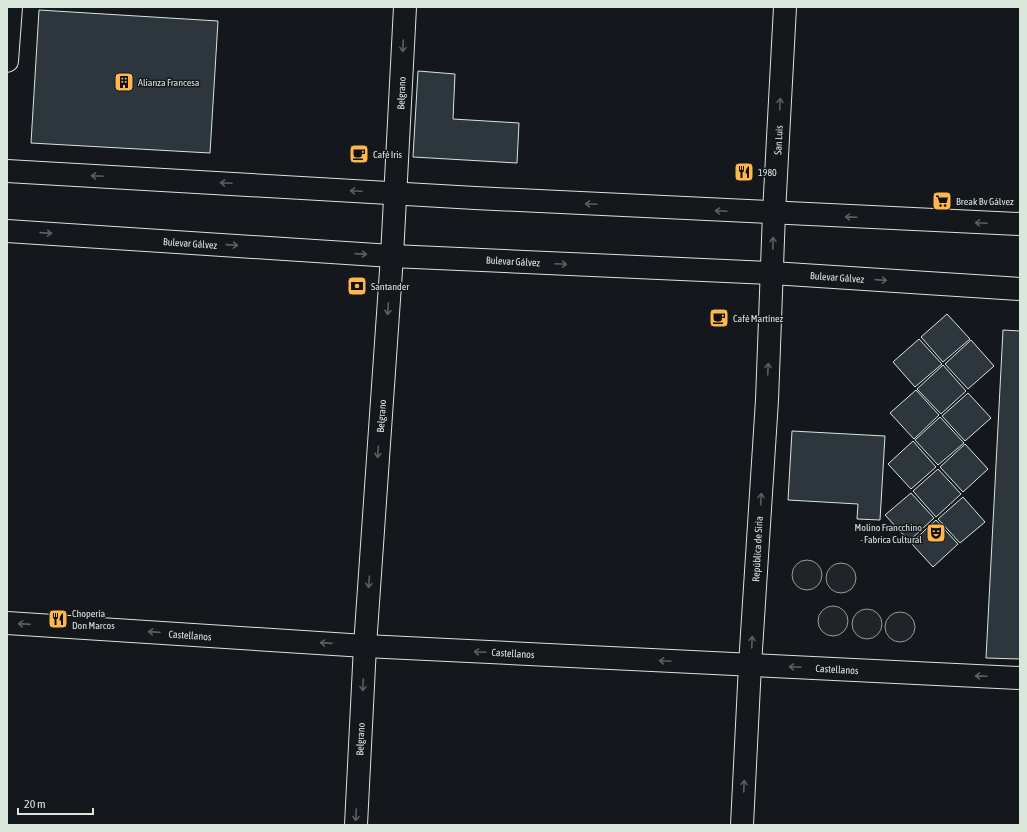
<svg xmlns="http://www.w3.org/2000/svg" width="1027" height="832" font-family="'Asap Condensed',sans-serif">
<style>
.green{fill:#202428;stroke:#939e99}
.building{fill:#2c363c;stroke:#d8e6dc}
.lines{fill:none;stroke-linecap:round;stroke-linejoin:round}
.minor-casing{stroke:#d8e6dc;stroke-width:24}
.primary-casing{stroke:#d8e6dc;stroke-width:24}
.minor{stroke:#14181c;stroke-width:22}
.primary{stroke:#14181c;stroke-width:22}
.oneway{stroke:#59605f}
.labels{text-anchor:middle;stroke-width:3;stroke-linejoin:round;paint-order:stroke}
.poi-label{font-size:10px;fill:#d8e6dc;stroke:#14181c;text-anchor:start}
.street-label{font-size:10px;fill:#d8e6dc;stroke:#14181c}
</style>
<rect width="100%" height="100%" fill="#14181c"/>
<!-- green -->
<g class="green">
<circle cx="807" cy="575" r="15"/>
<circle cx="841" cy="578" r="15"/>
<circle cx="833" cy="621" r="15"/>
<circle cx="867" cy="624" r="15"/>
<circle cx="900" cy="627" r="15"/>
</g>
<!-- building -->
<g class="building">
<polygon points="39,10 218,21 210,153 31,143"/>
<polygon points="418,71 455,74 453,119 519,123 517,163 413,157"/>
<polygon points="947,314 970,339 943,362 921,337"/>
<polygon points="1003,330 1020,331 1020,659 986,658"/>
<polygon points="919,339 942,364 915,387 893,362"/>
<polygon points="971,340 994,366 968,389 945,364"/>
<polygon points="943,365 966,391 941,414 917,389"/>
<polygon points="916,390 939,415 914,439 890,413"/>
<polygon points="968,393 991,418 965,441 942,416"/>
<polygon points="940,417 964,443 938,465 915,440"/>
<polygon points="792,431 885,436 880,520 857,519 858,504 788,500"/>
<polygon points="913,441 936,467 911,489 888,464"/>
<polygon points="965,444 988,469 963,492 940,467"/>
<polygon points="938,469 961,494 936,517 913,491"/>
<polygon points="911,493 934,518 909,541 885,515"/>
<polygon points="963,497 985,522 960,543 938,519"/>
<polygon points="936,520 958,544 933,567 911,543"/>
</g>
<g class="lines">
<!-- minor casing -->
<g class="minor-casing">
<g id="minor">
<polyline points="7,61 11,7"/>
<polyline points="7,623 365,646 1020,678"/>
<polyline points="356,825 365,646 392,256 405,7"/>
<polyline points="742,825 750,665 767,400 774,213 785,7"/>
</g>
</g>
<!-- primary casing -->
<g class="primary-casing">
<g id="primary">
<polyline points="7,171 475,198 1020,224"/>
<polyline points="7,231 392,256 772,273 1020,289"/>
</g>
</g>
<!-- minor -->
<use href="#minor" class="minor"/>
<!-- primary -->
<use href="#primary" class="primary"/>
</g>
<!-- one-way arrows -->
<defs><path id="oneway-shaft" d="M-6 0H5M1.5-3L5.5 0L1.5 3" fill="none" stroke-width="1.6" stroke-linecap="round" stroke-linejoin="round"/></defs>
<g class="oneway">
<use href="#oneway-shaft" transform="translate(403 46) rotate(93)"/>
<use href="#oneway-shaft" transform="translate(780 104) rotate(-87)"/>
<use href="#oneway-shaft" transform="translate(97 176) rotate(-177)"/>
<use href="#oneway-shaft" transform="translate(226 183) rotate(-177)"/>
<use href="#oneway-shaft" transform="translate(356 191) rotate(-177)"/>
<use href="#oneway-shaft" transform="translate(591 204) rotate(-177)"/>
<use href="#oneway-shaft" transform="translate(721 211) rotate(-177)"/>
<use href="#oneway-shaft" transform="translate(851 217) rotate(-178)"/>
<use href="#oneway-shaft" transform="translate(981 223) rotate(-177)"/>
<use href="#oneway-shaft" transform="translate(46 233) rotate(4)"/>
<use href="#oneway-shaft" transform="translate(773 243) rotate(-88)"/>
<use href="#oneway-shaft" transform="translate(232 245) rotate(4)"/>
<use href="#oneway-shaft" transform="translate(361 254) rotate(4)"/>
<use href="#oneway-shaft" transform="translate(561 264) rotate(3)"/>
<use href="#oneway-shaft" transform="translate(881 280) rotate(4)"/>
<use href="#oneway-shaft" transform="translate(388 309) rotate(94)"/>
<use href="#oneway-shaft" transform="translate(768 369) rotate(-87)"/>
<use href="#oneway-shaft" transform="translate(378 452) rotate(94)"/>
<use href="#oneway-shaft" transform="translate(761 499) rotate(-87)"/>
<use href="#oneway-shaft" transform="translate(369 582) rotate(94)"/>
<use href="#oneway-shaft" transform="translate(24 624) rotate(-176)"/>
<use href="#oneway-shaft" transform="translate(154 632) rotate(-176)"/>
<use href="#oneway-shaft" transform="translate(752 642) rotate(-87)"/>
<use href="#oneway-shaft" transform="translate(326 643) rotate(-176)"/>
<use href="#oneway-shaft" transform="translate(480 652) rotate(-177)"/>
<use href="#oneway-shaft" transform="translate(665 661) rotate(-177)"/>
<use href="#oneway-shaft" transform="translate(795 667) rotate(-177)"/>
<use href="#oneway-shaft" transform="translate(981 676) rotate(-178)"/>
<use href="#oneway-shaft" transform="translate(363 685) rotate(93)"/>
<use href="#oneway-shaft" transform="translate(744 786) rotate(-87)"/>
<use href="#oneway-shaft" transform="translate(356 815) rotate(93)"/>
</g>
<!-- icons -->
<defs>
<g id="building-square" transform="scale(1)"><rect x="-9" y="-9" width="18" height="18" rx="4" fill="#ffb74d" stroke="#14181c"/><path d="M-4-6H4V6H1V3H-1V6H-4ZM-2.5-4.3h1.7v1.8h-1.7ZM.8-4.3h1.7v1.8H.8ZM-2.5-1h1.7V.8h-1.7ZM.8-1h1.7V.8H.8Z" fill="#111"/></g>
<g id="cafe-square" transform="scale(1)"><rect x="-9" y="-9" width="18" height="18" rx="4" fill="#ffb74d" stroke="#14181c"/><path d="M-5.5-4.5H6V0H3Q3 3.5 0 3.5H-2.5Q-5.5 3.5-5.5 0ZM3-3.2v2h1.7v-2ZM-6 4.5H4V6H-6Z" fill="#111"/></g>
<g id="restaurant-square" transform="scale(1)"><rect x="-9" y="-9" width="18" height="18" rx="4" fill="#ffb74d" stroke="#14181c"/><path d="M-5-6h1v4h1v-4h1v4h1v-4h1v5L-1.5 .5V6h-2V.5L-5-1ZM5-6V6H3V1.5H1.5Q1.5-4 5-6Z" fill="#111"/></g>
<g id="supermarket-square" transform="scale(1)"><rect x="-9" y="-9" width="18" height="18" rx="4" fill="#ffb74d" stroke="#14181c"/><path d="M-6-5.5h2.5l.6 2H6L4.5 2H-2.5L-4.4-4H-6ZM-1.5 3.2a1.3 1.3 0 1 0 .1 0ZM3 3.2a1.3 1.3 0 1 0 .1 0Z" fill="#111"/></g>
<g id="bank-square" transform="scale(1)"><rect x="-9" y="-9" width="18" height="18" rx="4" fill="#ffb74d" stroke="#14181c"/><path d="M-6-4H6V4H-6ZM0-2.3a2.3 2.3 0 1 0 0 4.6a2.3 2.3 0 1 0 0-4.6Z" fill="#111"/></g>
<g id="theatre-square" transform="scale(1)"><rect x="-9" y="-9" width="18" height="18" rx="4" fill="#ffb74d" stroke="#14181c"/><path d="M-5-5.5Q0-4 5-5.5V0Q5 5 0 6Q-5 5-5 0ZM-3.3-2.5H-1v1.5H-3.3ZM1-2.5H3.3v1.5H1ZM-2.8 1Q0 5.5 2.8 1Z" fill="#111"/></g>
</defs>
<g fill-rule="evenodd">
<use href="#building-square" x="124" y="82"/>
<use href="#cafe-square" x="359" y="154"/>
<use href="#restaurant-square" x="744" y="172"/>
<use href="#supermarket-square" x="942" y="201"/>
<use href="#bank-square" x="357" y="286"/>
<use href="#cafe-square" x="719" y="318"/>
<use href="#theatre-square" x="936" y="533"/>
<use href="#restaurant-square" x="58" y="619"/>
</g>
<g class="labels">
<!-- poi labels -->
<g class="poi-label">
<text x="138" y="86">Alianza Francesa</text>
<text x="373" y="158">Café Iris</text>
<text x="758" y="176">1980</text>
<text x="956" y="205">Break Bv Gálvez</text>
<text x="371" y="290">Santander</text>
<text x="733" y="322">Café Martínez</text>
<text x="922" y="531" text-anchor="end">Molino Francchino<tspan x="922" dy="12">- Fabrica Cultural</tspan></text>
<text x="72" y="617">Chopería<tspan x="72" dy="12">Don Marcos</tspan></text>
</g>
<!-- street labels -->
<g class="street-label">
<text transform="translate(401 93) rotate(-87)" y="4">Belgrano</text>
<text transform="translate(778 140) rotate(-87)" y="4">San Luis</text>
<text transform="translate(190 243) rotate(4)" y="4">Bulevar Gálvez</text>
<text transform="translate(513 261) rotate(3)" y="4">Bulevar Gálvez</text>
<text transform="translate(837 277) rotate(4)" y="4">Bulevar Gálvez</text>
<text transform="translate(381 416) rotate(-86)" y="4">Belgrano</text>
<text transform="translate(757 549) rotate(-87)" y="4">República de Siria</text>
<text transform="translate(190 635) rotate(4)" y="4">Castellanos</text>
<text transform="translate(513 653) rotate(3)" y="4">Castellanos</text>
<text transform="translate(837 669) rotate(3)" y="4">Castellanos</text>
<text transform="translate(360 739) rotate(-87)" y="4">Belgrano</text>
</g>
</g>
<!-- border -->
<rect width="1027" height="832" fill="none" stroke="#d8e6dc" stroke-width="16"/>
<!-- scale -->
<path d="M18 808v6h75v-6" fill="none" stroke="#d8e6dc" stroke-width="2"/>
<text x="24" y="808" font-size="12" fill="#d8e6dc" stroke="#14181c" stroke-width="3" paint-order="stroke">20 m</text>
</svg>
